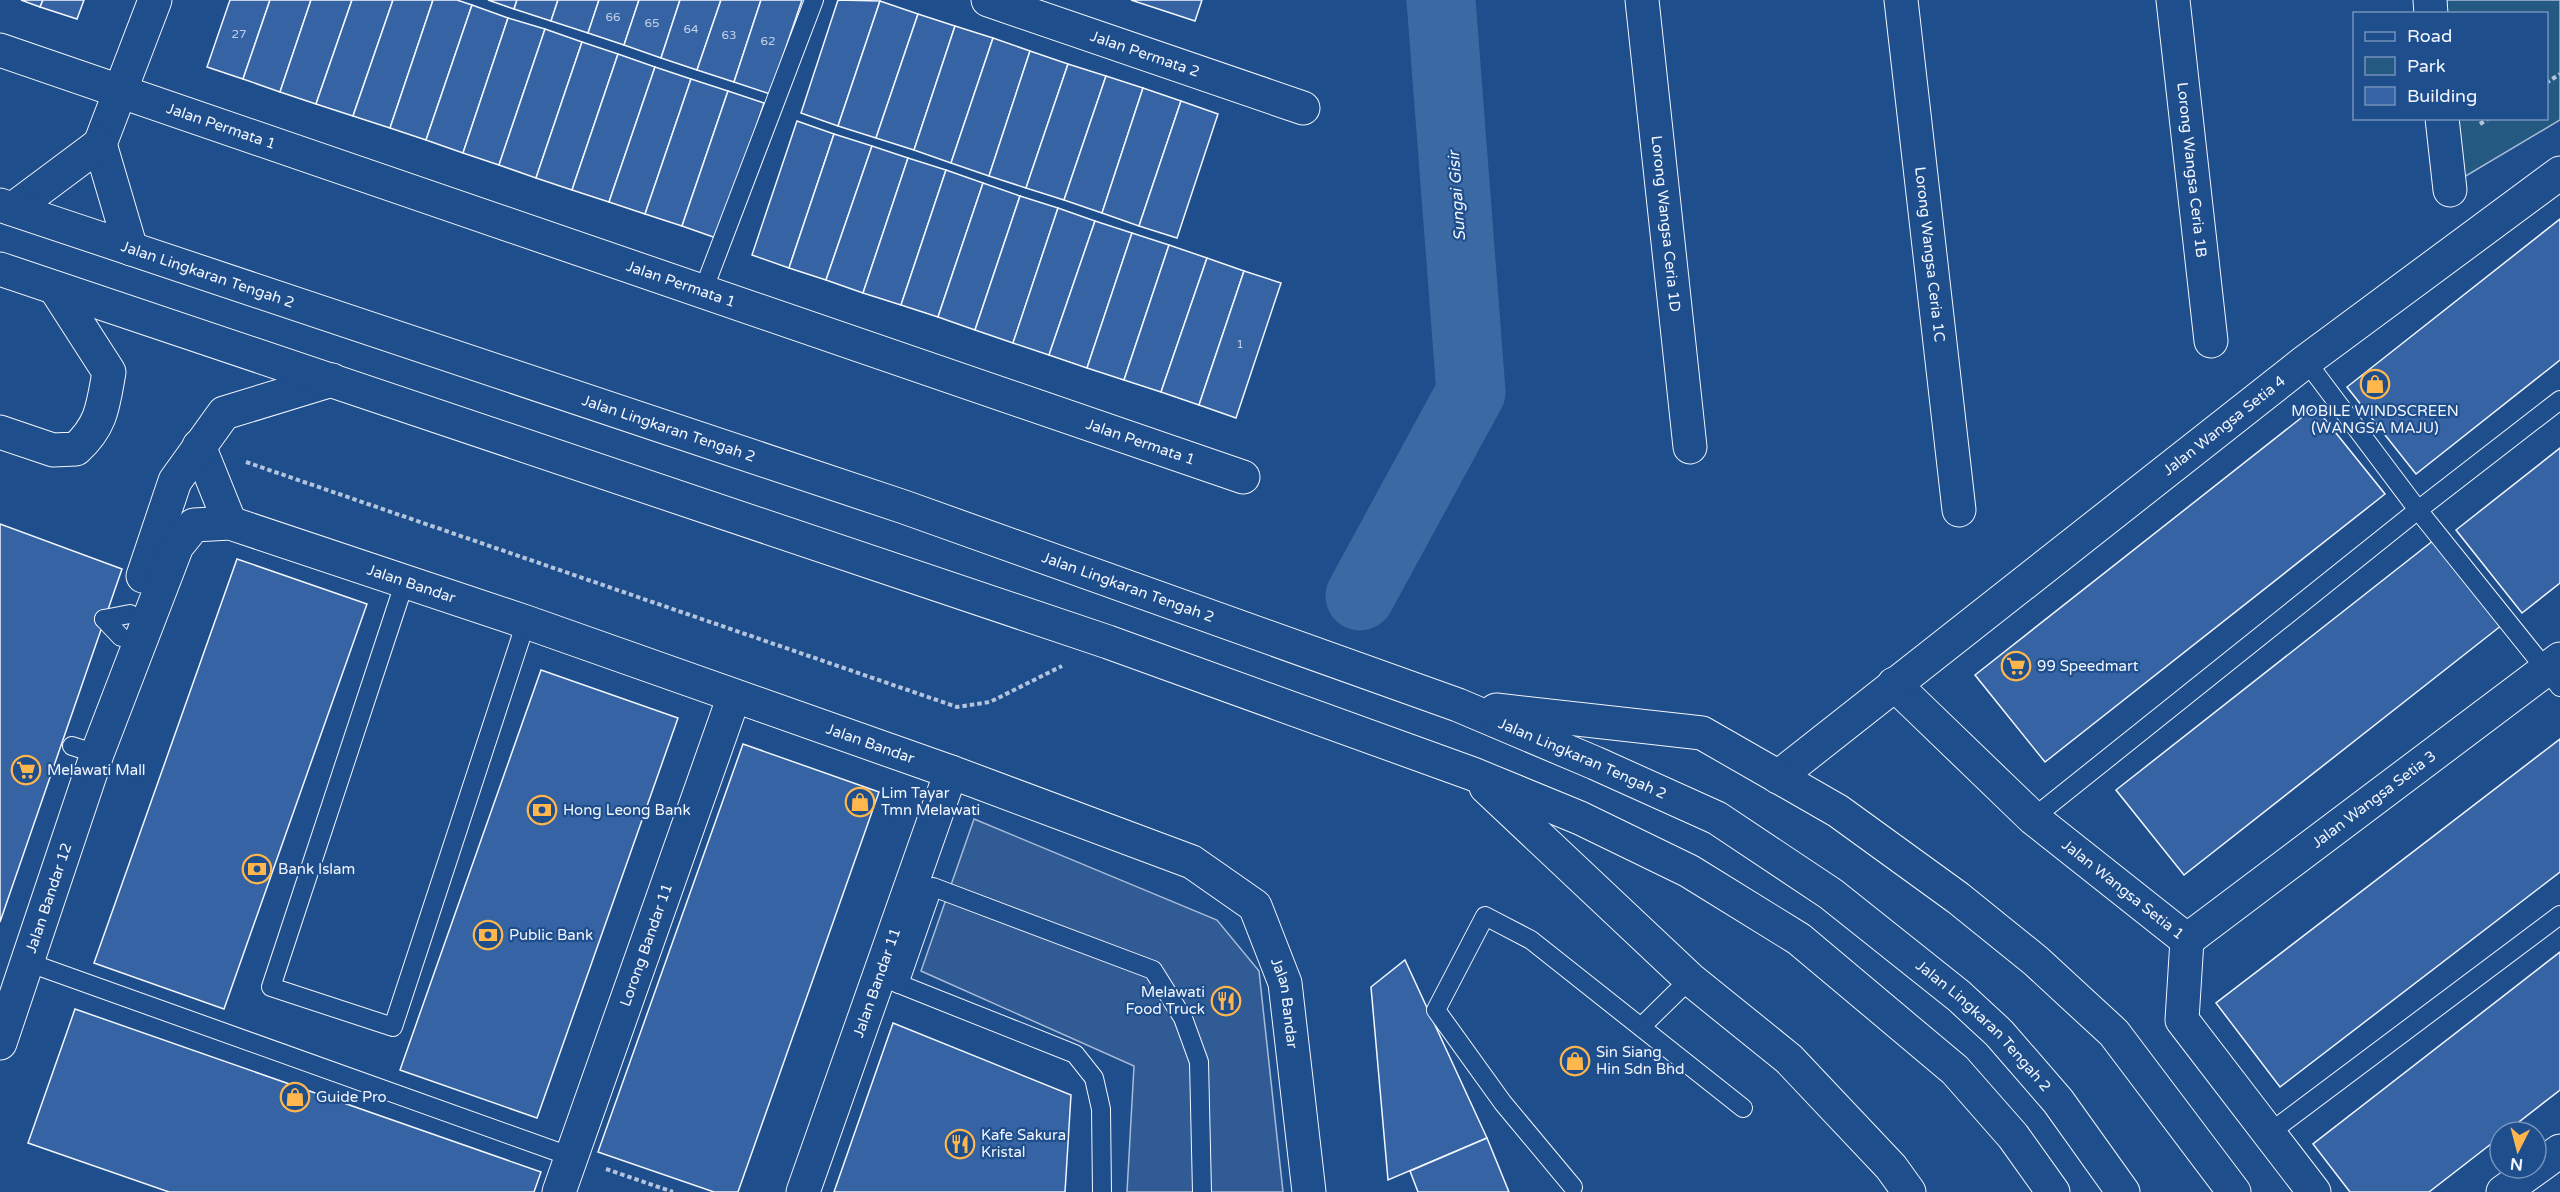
<svg xmlns="http://www.w3.org/2000/svg" width="2560" height="1192" font-family="'Varela Round',sans-serif">
<style>
.green{fill:#245a82;stroke:#a8bbd7;stroke-width:1.5}
.parking{fill:#305b95;stroke:#a8bbd7;stroke-width:1.5}
.lines{fill:none;stroke-linecap:round;stroke-linejoin:round}
.river{stroke:#3b69a3;stroke-width:69}
.building{fill:#3563a3;stroke:#f2f6ff;stroke-width:1.5}
.lane-casing{stroke:#f2f6ff;stroke-width:20}
.street-casing{stroke:#f2f6ff;stroke-width:35}
.highway-casing{stroke:#f2f6ff;stroke-width:35}
.path{stroke:#b3c4dc;stroke-width:4;stroke-dasharray:4.5 3;stroke-linecap:butt}
.lane{stroke:#1f4e8c;stroke-width:18}
.street{stroke:#1f4e8c;stroke-width:33}
.highway{stroke:#1f4e8c;stroke-width:33}
.labels{text-anchor:middle;stroke-width:4.5;stroke-linejoin:round;paint-order:stroke}
.number-label{font-size:12px;fill:#c3d1e8}
.street-label{font-size:15px;fill:#f2f6ff;stroke:#1f4e8c}
.poi-label{font-size:15px;fill:#f2f6ff;stroke:#1f4e8c;text-anchor:start}
.water-label{font-size:16px;font-style:italic;fill:#f2f6ff;stroke:#1f4e8c}
</style>
<rect width="100%" height="100%" fill="#1f4e8c"/>
<!-- green -->
<polygon class="green" points="2437,0 2560,0 2560,120 2459,180 2452,119 2546,118 2546,14 2439,13"/>
<!-- parking -->
<polygon class="parking" points="974,819 1217,920 1259,971 1283,1192 1127,1192 1134,1066 921,971"/>
<g class="lines">
<!-- river -->
<polyline class="river" points="1360,596 1471,392 1441,0"/>
</g>
<!-- building -->
<g class="building">
<polygon points="21,0 43,0 40,7"/>
<polygon points="43,0 84,0 77,19 40,7"/>
<polygon points="230,0 270,0 243,79 207,67"/>
<polygon points="270,0 311,0 280,92 243,79"/>
<polygon points="311,0 352,0 316,104 280,92"/>
<polygon points="352,0 393,0 353,116 316,104"/>
<polygon points="393,0 433,0 390,128 353,116"/>
<polygon points="433,0 457,0 472,5 426,140 390,128"/>
<polygon points="488,0 517,0 514,9"/>
<polygon points="517,0 558,0 551,21 514,9"/>
<polygon points="558,0 599,0 588,33 551,21"/>
<polygon points="599,0 639,0 624,45 588,33"/>
<polygon points="639,0 680,0 661,58 624,45"/>
<polygon points="680,0 721,0 697,70 661,58"/>
<polygon points="721,0 761,0 734,82 697,70"/>
<polygon points="761,0 802,0 770,94 734,82"/>
<polygon points="838,0 880,1 838,126 801,113"/>
<polygon points="1131,0 1202,0 1195,21"/>
<polygon points="880,1 918,14 876,138 838,126"/>
<polygon points="472,5 508,18 463,153 426,140"/>
<polygon points="918,14 955,26 914,150 876,138"/>
<polygon points="508,18 545,29 499,165 463,153"/>
<polygon points="955,26 993,38 951,163 914,150"/>
<polygon points="545,29 582,42 536,178 499,165"/>
<polygon points="993,38 1030,51 989,176 951,163"/>
<polygon points="582,42 618,54 572,190 536,178"/>
<polygon points="1030,51 1068,64 1026,188 989,176"/>
<polygon points="618,54 655,67 609,202 572,190"/>
<polygon points="1068,64 1106,76 1064,200 1026,188"/>
<polygon points="655,67 691,79 645,214 609,202"/>
<polygon points="1106,76 1143,88 1102,213 1064,200"/>
<polygon points="691,79 728,91 682,226 645,214"/>
<polygon points="1143,88 1181,101 1139,226 1102,213"/>
<polygon points="728,91 764,103 719,239 682,226"/>
<polygon points="1181,101 1218,114 1177,238 1139,226"/>
<polygon points="797,121 834,134 789,268 752,255"/>
<polygon points="834,134 872,146 826,280 789,268"/>
<polygon points="872,146 908,158 863,293 826,280"/>
<polygon points="908,158 946,170 901,305 863,293"/>
<polygon points="946,170 983,183 938,317 901,305"/>
<polygon points="983,183 1020,196 975,330 938,317"/>
<polygon points="1020,196 1058,208 1013,343 975,330"/>
<polygon points="1058,208 1095,221 1049,355 1013,343"/>
<polygon points="2560,219 2560,360 2416,474 2347,387"/>
<polygon points="1095,221 1132,233 1087,368 1049,355"/>
<polygon points="1132,233 1169,245 1124,380 1087,368"/>
<polygon points="1169,245 1207,258 1161,392 1124,380"/>
<polygon points="1207,258 1244,271 1199,405 1161,392"/>
<polygon points="1244,271 1281,283 1236,418 1199,405"/>
<polygon points="2315,407 2385,494 2045,762 1975,675"/>
<polygon points="2560,448 2560,583 2522,613 2456,530"/>
<polygon points="0,524 122,569 0,922"/>
<polygon points="2434,540 2502,625 2184,875 2116,790"/>
<polygon points="237,559 367,604 224,1009 94,963"/>
<polygon points="541,670 678,718 537,1118 400,1070"/>
<polygon points="2560,739 2560,872 2280,1087 2216,1003"/>
<polygon points="743,744 879,792 738,1192 714,1192 598,1152"/>
<polygon points="2560,952 2560,1090 2506,1132 2500,1132 2500,1137 2429,1192 2350,1192 2313,1144"/>
<polygon points="1405,960 1487,1138 1388,1180 1371,987"/>
<polygon points="75,1009 541,1172 534,1192 169,1192 28,1143"/>
<polygon points="893,1023 1071,1095 1065,1192 834,1192"/>
<polygon points="1487,1138 1509,1192 1418,1192 1410,1171"/>
</g>
<g class="lines">
<!-- lane casing -->
<g class="lane-casing">
<g id="lane">
<polyline points="703,291 814,0"/>
<polyline points="2306,361 2418,510 2560,687"/>
<polyline points="405,581 271,987 393,1027 526,622"/>
<polyline points="104,619 130,614"/>
<polyline points="104,619 121,637"/>
<polyline points="72,746 97,754"/>
<polyline points="2033,818 2418,510 2560,400"/>
<polyline points="27,962 572,1157"/>
<polyline points="889,980 1075,1054 1094,1078 1101,1109 1102,1192"/>
<polyline points="899,984 933,887 1153,970 1183,1018 1199,1062 1202,1192"/>
<polyline points="1641,1027 1690,979"/>
<polyline points="2268,1134 2560,915"/>
<polyline points="1573,1187 1503,1103 1436,1010 1485,916 1531,940 1743,1108"/>
</g>
</g>
<!-- street casing -->
<g class="street-casing">
<g id="street">
<path id="s1" d="M988 0 1303 108"/>
<path id="s2" d="M1642 0 1690 447"/>
<path id="s3" d="M1901 0 1959 510"/>
<path id="s4" d="M2173 0 2211 341"/>
<polyline points="2430,0 2431,14"/>
<path id="s5" d="M0 50 1243 477"/>
<polyline points="2442,118 2450,190"/>
<polyline points="100,144 155,0"/>
<polyline points="100,144 131,249"/>
<polyline points="13,209 100,144"/>
<path d="M0 432 53 450 76 449C102 425 103 406 109 372L55 288"/>
<polyline points="199,446 230,523"/>
<polyline points="143,576 175,481 224,413 332,380"/>
<path id="s6" d="M1894 684 2033 818 2187 940"/>
<path id="s7" d="M1778 777 2306 361 2560 173"/>
<path id="s8" d="M2187 940 2560 659"/>
<polyline points="2187,940 2182,1020 2314,1192"/>
<path id="s9" d="M0 1043 97 754 177 546 194 525 230 523 526 622 951 772 1192 862 1255 906 1285 983 1309 1192"/>
<path id="s10" d="M559 1192 734 696"/>
<path id="s11" d="M803 1192 951 772"/>
<polyline points="2503,1192 2560,1151"/>
</g>
</g>
<!-- highway casing -->
<g class="highway-casing">
<g id="highway">
<path id="s12" d="M0 205 904 507 1458 705 1595 763 1717 818 1831 894 1959 996 1999 1033 2058 1101 2123 1192"/>
<polyline points="0,269 1108,642 1473,774 1580,818 1689,871 1799,939 1955,1070 2013,1136 2053,1192"/>
<polyline points="1496,710 1702,733 1838,811 1958,898 2036,961 2114,1033 2234,1192"/>
<polyline points="1486,787 1690,979 1789,1059 1891,1167 1909,1192"/>
</g>
</g>
<!-- path -->
<g class="path">
<polyline points="2546,83 2560,74"/>
<polyline points="2480,124 2489,118"/>
<polyline points="246,462 957,707 990,702 1062,666"/>
<polyline points="606,1169 673,1192"/>
</g>
<!-- lane -->
<use href="#lane" class="lane"/>
<!-- street -->
<use href="#street" class="street"/>
<!-- highway -->
<use href="#highway" class="highway"/>
</g>
<!-- icons -->
<defs>
<g id="shop-ring" transform="scale(1.5)"><circle r="9.5" fill="#1f4e8c" stroke="#ffb74d" stroke-width="1.5"/><path d="M-5-2.5h2.3a2.7 3.5 0 0 1 5.4 0H5L5.5 6h-11ZM-1.5-2.5h3a1.5 2.3 0 0 0-3 0Z" fill="#ffb74d"/></g>
<g id="supermarket-ring" transform="scale(1.5)"><circle r="9.5" fill="#1f4e8c" stroke="#ffb74d" stroke-width="1.5"/><path d="M-6-5.5h2.5l.6 2H6L4.5 2H-2.5L-4.4-4H-6ZM-1.5 3.2a1.3 1.3 0 1 0 .1 0ZM3 3.2a1.3 1.3 0 1 0 .1 0Z" fill="#ffb74d"/></g>
<g id="bank-ring" transform="scale(1.5)"><circle r="9.5" fill="#1f4e8c" stroke="#ffb74d" stroke-width="1.5"/><path d="M-6-4H6V4H-6ZM0-2.3a2.3 2.3 0 1 0 0 4.6a2.3 2.3 0 1 0 0-4.6Z" fill="#ffb74d"/></g>
<g id="restaurant-ring" transform="scale(1.5)"><circle r="9.5" fill="#1f4e8c" stroke="#ffb74d" stroke-width="1.5"/><path d="M-5-6h1v4h1v-4h1v4h1v-4h1v5L-1.5 .5V6h-2V.5L-5-1ZM5-6V6H3V1.5H1.5Q1.5-4 5-6Z" fill="#ffb74d"/></g>
</defs>
<g fill-rule="evenodd">
<use href="#shop-ring" x="2375" y="384"/>
<use href="#supermarket-ring" x="2016" y="666"/>
<use href="#supermarket-ring" x="26" y="770"/>
<use href="#shop-ring" x="860" y="802"/>
<use href="#bank-ring" x="542" y="810"/>
<use href="#bank-ring" x="257" y="869"/>
<use href="#bank-ring" x="488" y="935"/>
<use href="#restaurant-ring" x="1226" y="1001"/>
<use href="#shop-ring" x="1575" y="1061"/>
<use href="#shop-ring" x="295" y="1097"/>
<use href="#restaurant-ring" x="960" y="1144"/>
</g>
<g class="labels">
<!-- number labels -->
<g class="number-label">
<text x="613" y="21">66</text>
<text x="652" y="27">65</text>
<text x="691" y="33">64</text>
<text x="239" y="38">27</text>
<text x="729" y="39">63</text>
<text x="768" y="45">62</text>
<text x="1240" y="348">1</text>
</g>
<!-- street labels -->
<g class="street-label">
<text dy="5" stroke="none"><textPath href="#s1" startOffset="166">Jalan Permata 2</textPath></text>
<text dy="5" stroke="none"><textPath href="#s5" startOffset="234">Jalan Permata 1</textPath></text>
<text dy="5" stroke="none"><textPath href="#s4" startOffset="171">Lorong Wangsa Ceria 1B</textPath></text>
<text dy="5" stroke="none"><textPath href="#s2" startOffset="225">Lorong Wangsa Ceria 1D</textPath></text>
<text dy="5" stroke="none"><textPath href="#s3" startOffset="256">Lorong Wangsa Ceria 1C</textPath></text>
<text dy="5" stroke="none"><textPath href="#s12" startOffset="219">Jalan Lingkaran Tengah 2</textPath></text>
<text dy="5" stroke="none"><textPath href="#s5" startOffset="720">Jalan Permata 1</textPath></text>
<text dy="5" stroke="none"><textPath href="#s7" startOffset="568">Jalan Wangsa Setia 4</textPath></text>
<text dy="5" stroke="none"><textPath href="#s12" startOffset="705">Jalan Lingkaran Tengah 2</textPath></text>
<text dy="5" stroke="none"><textPath href="#s5" startOffset="1206">Jalan Permata 1</textPath></text>
<text dy="5" stroke="none"><textPath href="#s9" startOffset="782">Jalan Bandar</textPath></text>
<text dy="5" stroke="none"><textPath href="#s12" startOffset="1191">Jalan Lingkaran Tengah 2</textPath></text>
<text dy="5" stroke="none"><textPath href="#s9" startOffset="1268">Jalan Bandar</textPath></text>
<text dy="5" stroke="none"><textPath href="#s12" startOffset="1677">Jalan Lingkaran Tengah 2</textPath></text>
<text dy="5" stroke="none"><textPath href="#s8" startOffset="234">Jalan Wangsa Setia 3</textPath></text>
<text dy="5" stroke="none"><textPath href="#s6" startOffset="308">Jalan Wangsa Setia 1</textPath></text>
<text dy="5" stroke="none"><textPath href="#s9" startOffset="153">Jalan Bandar 12</textPath></text>
<text dy="5" stroke="none"><textPath href="#s10" startOffset="262">Lorong Bandar 11</textPath></text>
<text dy="5" stroke="none"><textPath href="#s11" startOffset="222">Jalan Bandar 11</textPath></text>
<text dy="5" stroke="none"><textPath href="#s9" startOffset="1790">Jalan Bandar</textPath></text>
<text dy="5" stroke="none"><textPath href="#s12" startOffset="2163">Jalan Lingkaran Tengah 2</textPath></text>
</g>
<!-- poi labels -->
<g class="poi-label">
<text x="2375" y="416" text-anchor="middle">MOBILE WINDSCREEN<tspan x="2375" dy="17">(WANGSA MAJU)</tspan></text>
<text x="2037" y="671">99 Speedmart</text>
<text x="47" y="775">Melawati Mall</text>
<text x="881" y="798">Lim Tayar<tspan x="881" dy="17">Tmn Melawati</tspan></text>
<text x="563" y="815">Hong Leong Bank</text>
<text x="278" y="874">Bank Islam</text>
<text x="509" y="940">Public Bank</text>
<text x="1205" y="997" text-anchor="end">Melawati<tspan x="1205" dy="17">Food Truck</tspan></text>
<text x="1596" y="1057">Sin Siang<tspan x="1596" dy="17">Hin Sdn Bhd</tspan></text>
<text x="316" y="1102">Guide Pro</text>
<text x="981" y="1140">Kafe Sakura<tspan x="981" dy="17">Kristal</tspan></text>
</g>
<!-- water labels -->
<g class="water-label">
<text transform="translate(1456 196) rotate(-94)" y="6">Sungai Gisir</text>
</g>
</g>
<!-- legend -->
<rect x="2353" y="12" width="195" height="108" fill="#1f4e8c" stroke="#7391ba" stroke-width="1.5"/>
<rect x="2365" y="32" width="30" height="9" fill="#1f4e8c" stroke="#7391ba" stroke-width="1.5"/>
<text x="2407" y="42" font-size="18" fill="#f2f6ff">Road</text>
<rect x="2365" y="57" width="30" height="18" fill="#245a82" stroke="#7391ba" stroke-width="1.5"/>
<text x="2407" y="72" font-size="18" fill="#f2f6ff">Park</text>
<rect x="2365" y="87" width="30" height="18" fill="#3563a3" stroke="#7391ba" stroke-width="1.5"/>
<text x="2407" y="102" font-size="18" fill="#f2f6ff">Building</text>
<!-- north arrow -->
<g transform="translate(2518 1150) rotate(186)"><circle r="28" fill="#1f4e8c" stroke="#7391ba" stroke-width="1.5"/>
<path d="M0-4.5L10 22L0 15L-10 22Z" fill="#ffb74d"/>
<text y="-9" font-size="16" font-weight="bold" text-anchor="middle" fill="#f2f6ff">N</text>
</g>
</svg>
